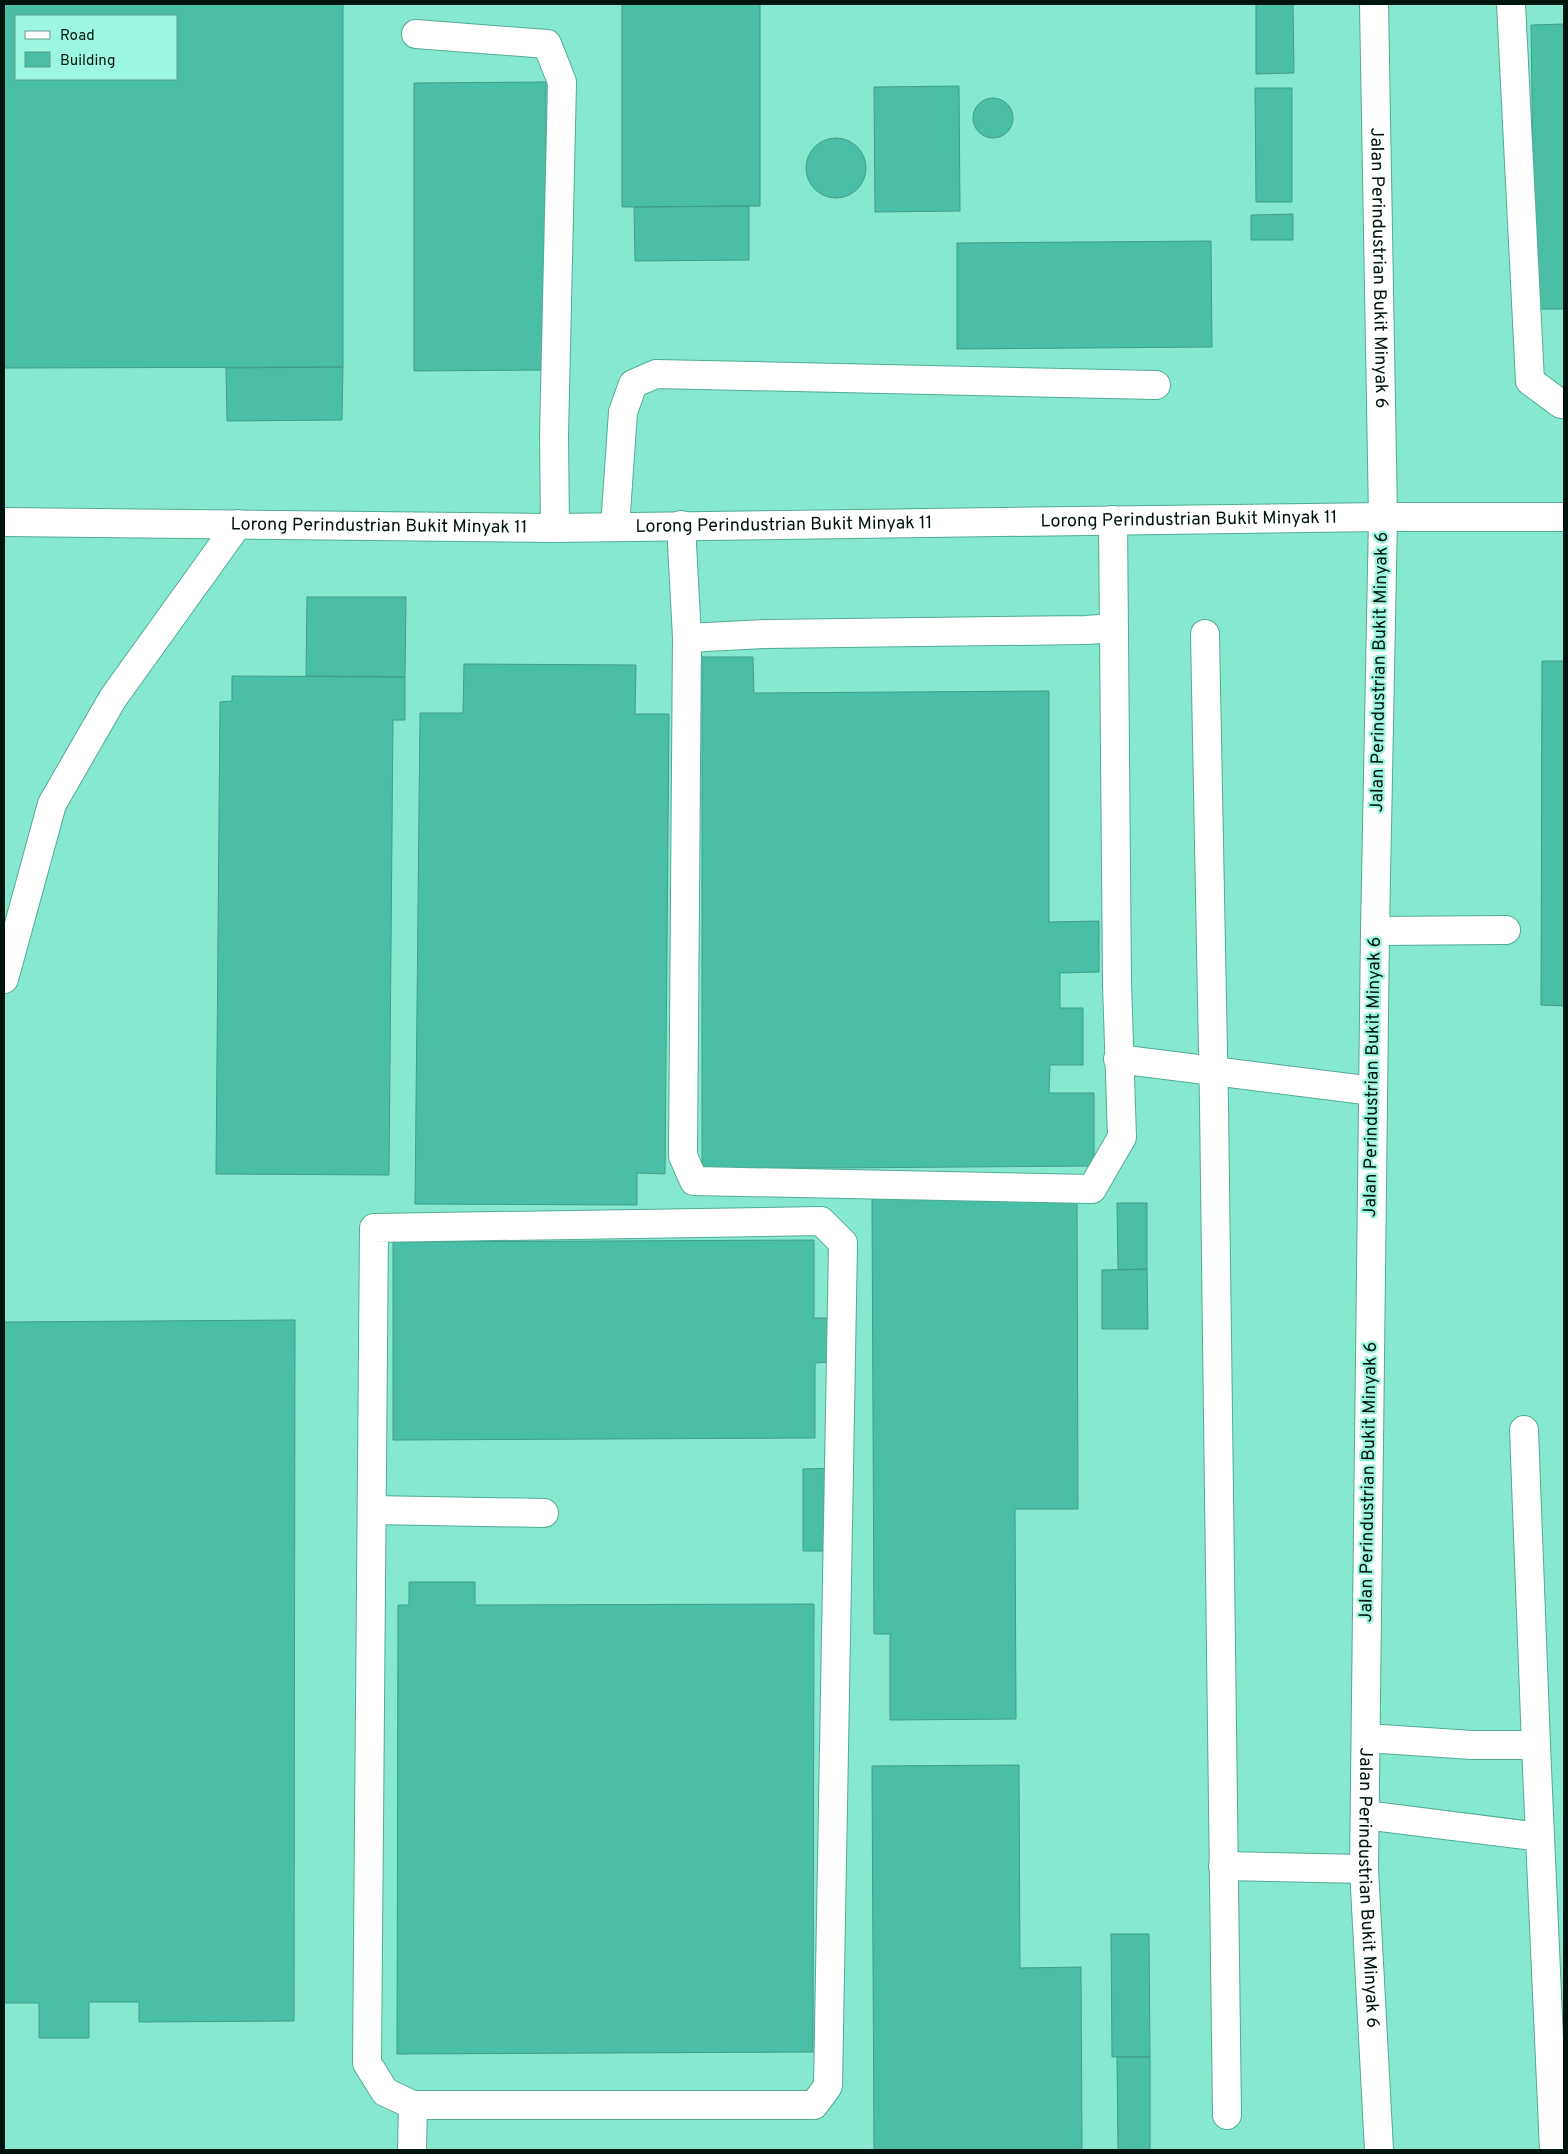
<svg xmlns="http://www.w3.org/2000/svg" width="1568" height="2154" font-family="Overpass,sans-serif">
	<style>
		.built { fill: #87e8d0; fill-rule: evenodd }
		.building { fill: #4bbfa5; stroke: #439d88; fill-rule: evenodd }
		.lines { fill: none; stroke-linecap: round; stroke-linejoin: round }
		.minor-casing { stroke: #52ab96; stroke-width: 30 }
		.minor { stroke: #fff; stroke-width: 28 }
		.labels { text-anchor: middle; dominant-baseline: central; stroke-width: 4.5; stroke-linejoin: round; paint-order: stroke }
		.street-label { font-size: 18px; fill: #00140e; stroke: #9df6df }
	</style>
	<rect width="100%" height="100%" fill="#9df6df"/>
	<path class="built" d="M4 4H1564V2150H4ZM16 16H176V79H16Z"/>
	<path class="building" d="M4 4H343V367L4 368ZM16 16H176V79H16Z
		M622 4H760V206L622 207Z
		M1256 4H1293L1294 73 1256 74Z
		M1564 24V309H1535L1531 25Z
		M546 82V370L414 371V83Z
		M959 86 960 211 875 212 874 87Z
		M1255 88H1292V202H1256Z
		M973 118a20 20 0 1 1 40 0a20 20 0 1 1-40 0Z
		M806 168a30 30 0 1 1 60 0a30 30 0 1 1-60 0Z
		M749 206V260L635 261 634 207Z
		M1293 214V240H1251V215Z
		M1211 241 1212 347 957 349V243Z
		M343 367 342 420 227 421 226 368Z
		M307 597H406L405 677 306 676Z
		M702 657H753L754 693 1049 691V922L1099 921V972L1060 973V1008H1083V1065H1050L1049 1093H1094V1166L702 1169Z
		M1542 661H1564V1006L1541 1005Z
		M464 664 636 665 635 714H669L665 1174 637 1173V1205L415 1204 420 713H463Z
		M232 676 405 677V720H393L389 1175 216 1174 220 702 232 701Z
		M1077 1194 1078 1509H1015L1016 1719 890 1720V1634H874L872 1196Z
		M1117 1203H1147V1269L1118 1270Z
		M814 1240V1318H832V1362L815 1363V1438L393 1440V1242Z
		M1147 1269 1148 1329H1102V1270Z
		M295 1320 294 2021 139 2022V2002H89V2038H39V2003H4V1322Z
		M834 1468 835 1551H803V1469Z
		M409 1582H475V1605L814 1604 813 2052 397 2054 398 1605H409Z
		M1019 1765 1020 1968 1081 1967 1082 2150H874L872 1766Z
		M1111 1934H1149L1150 2057H1112Z
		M1117 2057H1150V2150H1118Z"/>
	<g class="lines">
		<g class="minor-casing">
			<g id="minor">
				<path id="s1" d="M1374 4 1383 517 1375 931 1364 1869 1379 2150"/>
				<path d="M1511 4 1530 381 1561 404H1564"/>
				<path d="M416 34 547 44 562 82 554 435 555 528"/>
				<path id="s2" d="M4 522 555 528 1383 517H1564"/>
				<path d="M681 525 687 638 683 1156 694 1181 1092 1189 1122 1137 1117 984 1113 520"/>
				<path d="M615 527 623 412 633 384 656 374 1156 385"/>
				<path d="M1205 634 1214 1105 1227 2115"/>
				<path d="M687 638 766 634 1086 630 1114 628"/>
				<path d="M1375 931 1506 930"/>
				<path d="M4 979 52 804 113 698 238 524"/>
				<path d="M1118 1059 1373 1091"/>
				<path d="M821 1221 843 1243 828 2086 814 2105H413L385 2092 367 2063 374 1228Z"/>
				<path d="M372 1510 544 1513"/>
				<path d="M1366 1738 1472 1745H1536L1524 1430"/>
				<path d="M1536 1745 1540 1837"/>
				<path d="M1365 1815 1540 1837 1554 2150"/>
				<path d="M1223 1866 1364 1869"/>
				<path d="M412 2150 413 2105"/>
			</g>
		</g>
		<use href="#minor" class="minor"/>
	</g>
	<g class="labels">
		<g class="street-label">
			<text stroke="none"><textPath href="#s1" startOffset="264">Jalan Perindustrian Bukit Minyak 6</textPath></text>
			<text stroke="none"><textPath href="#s2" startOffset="1185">Lorong Perindustrian Bukit Minyak 11</textPath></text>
			<text stroke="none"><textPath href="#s2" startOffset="780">Lorong Perindustrian Bukit Minyak 11</textPath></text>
			<text stroke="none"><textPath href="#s2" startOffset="375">Lorong Perindustrian Bukit Minyak 11</textPath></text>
			<text transform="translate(1380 672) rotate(-89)">Jalan Perindustrian Bukit Minyak 6</text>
			<text transform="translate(1373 1077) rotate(-89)">Jalan Perindustrian Bukit Minyak 6</text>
			<text transform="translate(1369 1482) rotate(-89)">Jalan Perindustrian Bukit Minyak 6</text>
			<text stroke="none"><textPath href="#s1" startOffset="1884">Jalan Perindustrian Bukit Minyak 6</textPath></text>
		</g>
	</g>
	<rect width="1568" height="2154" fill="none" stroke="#00140e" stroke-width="10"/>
	<rect x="15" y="15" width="162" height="65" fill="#9df6df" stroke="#5e9c8b"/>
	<rect x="25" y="31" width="25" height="8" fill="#ffffff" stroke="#5e9c8b"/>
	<text x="60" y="40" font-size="15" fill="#00140e">Road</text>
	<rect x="25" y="52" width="25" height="15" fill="#4bbfa5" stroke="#5e9c8b"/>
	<text x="60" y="65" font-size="15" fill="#00140e">Building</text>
</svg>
